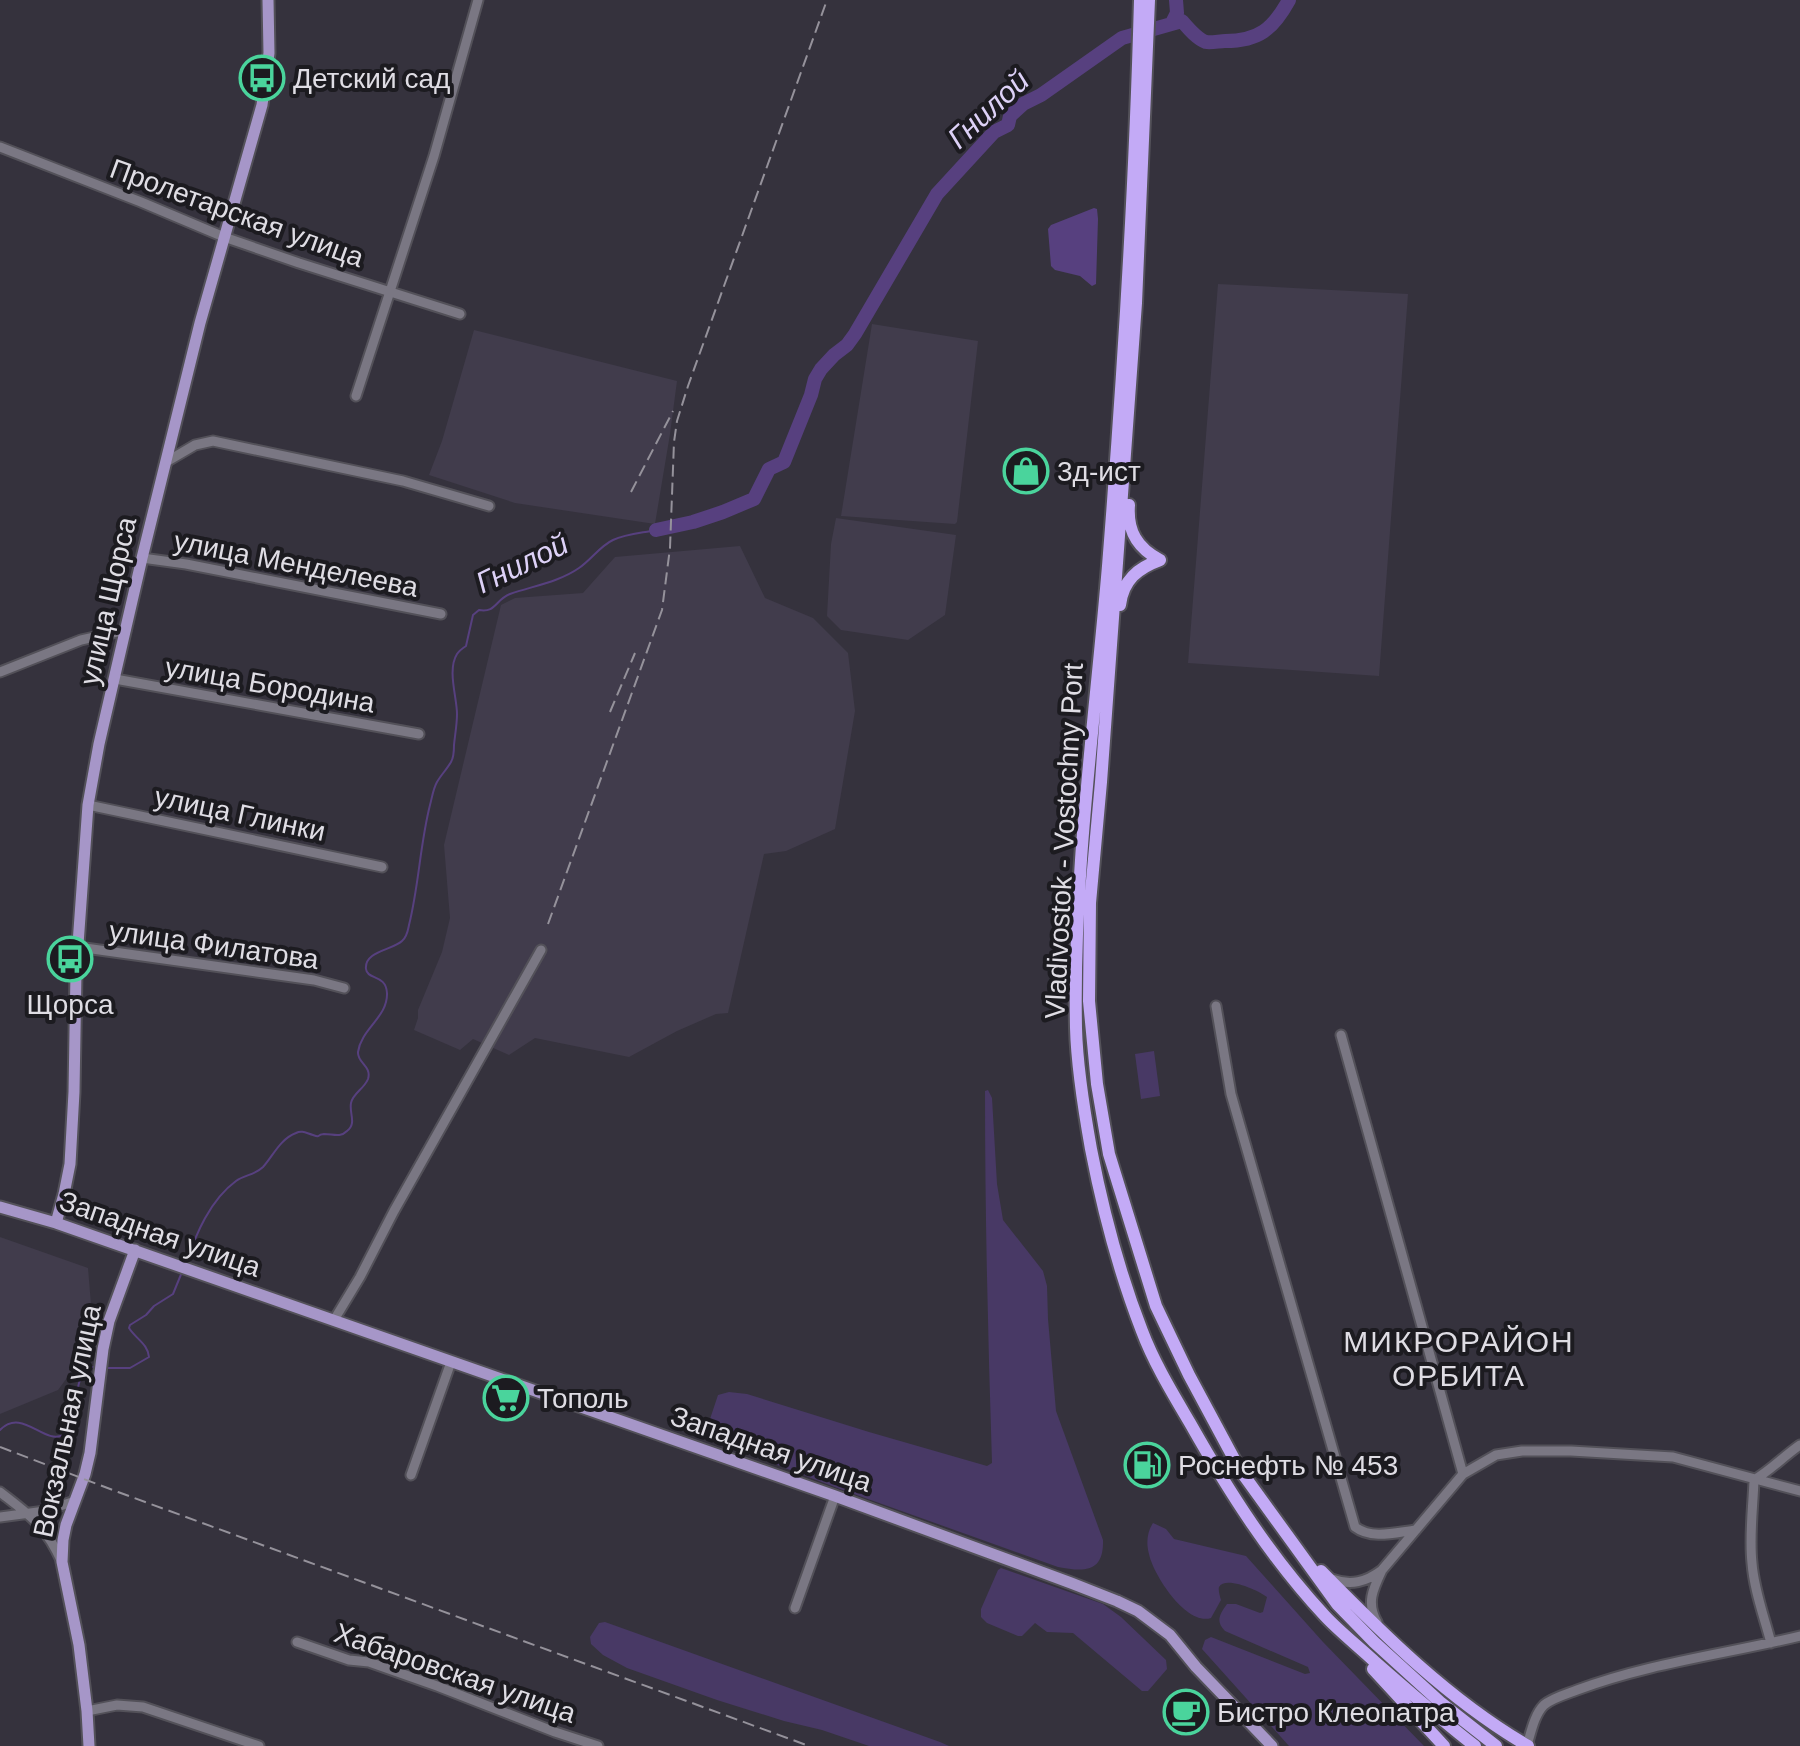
<svg xmlns="http://www.w3.org/2000/svg" width="1800" height="1746" font-family="Helvetica,sans-serif">
	<style>
		.built { fill: #413c4c }
		.green { fill: #483965 }
		.water { fill: #57407f }
		.lines { fill: none; stroke-linecap: round; stroke-linejoin: round }
		.stream { stroke: #57407f; stroke-width: 2 }
		.river { stroke: #57407f; stroke-width: 14 }
		.minor-casing { stroke: #535159; stroke-width: 13 }
		.major-casing { stroke: #535159; stroke-width: 15 }
		.highway-casing { stroke: #535159; stroke-width: 16 }
		.minor { stroke: #7a7783; stroke-width: 9 }
		.major { stroke: #a696c8; stroke-width: 11 }
		.highway { stroke: #c3aaf6; stroke-width: 12 }
		.rail { stroke: #95929b; stroke-width: 2; stroke-dasharray: 12 6; stroke-linecap: butt }
		.labels { text-anchor: middle; dominant-baseline: central; stroke-width: 8; stroke-linejoin: round; paint-order: stroke }
		.poi-label { font-size: 28px; fill: #dfdde4; stroke: #1c1b20; text-anchor: start }
		.street-label { font-size: 28px; fill: #dfdde4; stroke: #1c1b20 }
		.water-label { font-size: 30px; font-style: italic; fill: #ddd1f7; stroke: #1c1b20 }
		.neighbourhood-label { font-size: 30px; letter-spacing: 2px; fill: #dfdde4; stroke: #1c1b20 }
	</style>
	<rect width="100%" height="100%" fill="#35323d"/>
	<path class="built" d="M1218 284 1408 294 1379 676 1188 663Z
		M872 324 978 341 957 522 955 524 841 516Z
		M474 330 677 381 670 434 655 524 515 503 429 475 442 441Z
		M836 518 956 535 945 615 908 640 841 630 827 616 831 544Z
		M740 546 765 598 813 618 848 653 855 711 835 829 786 851 764 854 728 1013 716 1014 677 1031 629 1057 535 1038 509 1055 473 1039 460 1050 414 1030 418 1018V1010L442 952 450 918 444 845 501 605 515 598 583 593 615 557Z
		M0 1237 88 1268 94 1341 58 1390 0 1414Z"/>
	<path class="green" d="M1154 1051 1160 1096 1141 1099 1135 1054Z
		M988 1090 992 1098 997 1184 1003 1220 1043 1271 1047 1286 1048 1319 1056 1411 1103 1540C1104 1573 1084 1572 1058 1567L840 1489 709 1439 707 1432 709 1422 718 1395 729 1392 747 1394 869 1432 987 1466 992 1463C988 1339 985 1215 985 1091Z
		M1153 1523 1166 1529 1174 1539 1246 1556 1323 1642 1424 1746H1289L1202 1649 1205 1640 1211 1637 1305 1674 1310 1673 1308 1667 1225 1631C1215 1621 1220 1614 1227 1604H1236L1260 1613 1263 1612 1267 1597C1260 1591 1225 1575 1219 1587 1218 1590 1220 1597 1221 1600L1211 1618C1186 1626 1153 1574 1149 1554 1146 1543 1147 1532 1153 1523Z
		M1001 1568 1103 1604 1121 1617 1166 1660 1167 1669 1148 1691H1142L1073 1633 1047 1632 1035 1623 1022 1636H1018L987 1623 981 1617V1609L998 1570Z
		M605 1622 940 1742 949 1746H869L822 1730 784 1721 717 1700 627 1668 603 1655 591 1644 590 1637 599 1623Z"/>
	<path class="water" d="M1094 208 1097 209 1098 219 1096 284 1092 286 1080 276 1055 270 1051 266 1048 229 1051 225Z"/>
	<g class="lines">
		<path class="stream" d="M186 1263C196 1234 210 1200 236 1181 244 1175 255 1175 263 1167 273 1156 280 1139 296 1133 302 1130 306 1133 313 1135 322 1138 315 1135 324 1134 333 1134 340 1138 347 1131 357 1123 349 1114 351 1103 353 1093 364 1089 368 1079 372 1066 357 1063 358 1052 361 1029 388 1017 387 993 386 974 367 980 366 969 364 951 393 950 402 941 407 937 408 930 409 925 419 885 420 844 430 805 432 798 433 789 437 782 441 775 447 769 451 762 454 757 454 751 454 745 455 735 457 724 457 714 457 697 447 670 457 654 459 651 463 648 466 646L473 615 479 610C496 613 495 600 510 594 533 586 559 582 579 568 591 560 600 546 613 540 626 534 642 533 656 530
			M107 1368H130L149 1357C148 1344 136 1339 129 1328L130 1325 146 1315 154 1306 173 1294 182 1272
			M0 1430C22 1407 44 1445 63 1435 82 1425 74 1400 79 1383 81 1377 86 1372 89 1367H95"/>
		<path class="river" d="M1172 23 1177 13 1176 0
			M656 530 693 522 723 512 754 499 769 469 784 462 811 395 815 379 821 369 834 355 847 345 855 334 937 194 994 132 1008 125 1010 116 1023 104 1041 95 1122 38 1182 21C1188 28 1197 39 1206 42 1211 43 1220 41 1225 41 1259 41 1273 29 1289 0"/>
		<g class="minor-casing">
			<path id="minor" d="M0 147 141 202 224 237 299 263 460 314
				M356 396 434 156 478 0
				M166 462 195 445 213 441 403 481 489 506
				M142 558 186 564 441 614
				M0 672 81 640 126 630
				M115 679 419 734
				M88 805 382 867
				M78 947 314 980 344 988
				M1216 1006 1231 1094 1355 1527C1372 1540 1397 1532 1416 1530
				M1341 1035 1463 1474
				M334 1320 360 1277 394 1211 541 950
				M411 1475 451 1362
				M0 1492C32 1517 45 1525 62 1562
				M0 1517 45 1511 75 1501
				M1382 1570 1463 1474 1496 1455 1522 1451H1571L1673 1457 1800 1491
				M1332 1579C1351 1586 1366 1582 1382 1570 1373 1589 1366 1603 1377 1622
				M795 1608 835 1496
				M297 1642 349 1660 369 1662 437 1686 555 1732 598 1746
				M1771 1643C1764 1616 1754 1590 1752 1563 1749 1536 1753 1508 1754 1480 1771 1470 1784 1456 1800 1445
				M87 1711 117 1705 143 1707 259 1746
				M1527 1745C1531 1733 1534 1715 1544 1705 1552 1698 1567 1694 1577 1690 1649 1663 1726 1654 1800 1636"/>
		</g>
		<g class="major-casing">
			<path id="major" d="M0 1207 56 1223 835 1496 1071 1583 1117 1601 1138 1611 1170 1635 1196 1667 1272 1746
				M56 1223 64 1194 70 1164 74 1092 76 972 88 805 99 744 142 558 200 323 262 105 269 53 268 0
				M89 1746 87 1711 79 1645 62 1562 63 1540 66 1525 85 1474 90 1453 103 1349 109 1321 135 1250"/>
		</g>
		<g class="highway-casing">
			<path id="highway" d="M1140 0C1135 189 1123 378 1108 566 1095 720 1073 873 1076 1028 1077 1068 1084 1110 1091 1149 1103 1211 1119 1272 1142 1331 1154 1363 1173 1394 1190 1423 1229 1492 1271 1558 1325 1616 1340 1632 1358 1646 1374 1661 1407 1690 1440 1719 1475 1746
				M1149 0 1136 303 1101 782 1090 903 1089 1001 1097 1084 1109 1154 1156 1306 1189 1375 1240 1470 1337 1604 1374 1642 1440 1702 1496 1746
				M1129 505C1127 531 1137 548 1160 560
				M1120 605C1123 580 1138 568 1160 560
				M1321 1571C1384 1635 1449 1700 1528 1746
				M1373 1669 1444 1746"/>
		</g>
		<use href="#minor" class="minor"/>
		<use href="#major" class="major"/>
		<use href="#highway" class="highway"/>
		<path class="rail" d="M631 492 673 411
			M610 712 635 653
			M548 924 662 610 670 548 674 442 677 421 688 386 827 0
			M0 1447 118 1492 809 1746"/>
	</g>
	<defs>
		<g id="bus-ring" transform="scale(2.3)"><circle r="9.5" fill="#1c1b20" stroke="#4ad49c" stroke-width="1.5"/><path d="M-5-6H5V4H4V6H2V4H-2V6H-4V4H-5ZM-3.5-4V0h7V-4ZM-3.5 1.2v1.5H-2V1.2ZM2 1.2v1.5H3.5V1.2Z" fill="#4ad49c"/></g>
		<g id="shop-ring" transform="scale(2.3)"><circle r="9.5" fill="#1c1b20" stroke="#4ad49c" stroke-width="1.5"/><path d="M-5-2.5h2.3a2.7 3.5 0 0 1 5.4 0H5L5.5 6h-11ZM-1.5-2.5h3a1.5 2.3 0 0 0-3 0Z" fill="#4ad49c"/></g>
		<g id="supermarket-ring" transform="scale(2.3)"><circle r="9.5" fill="#1c1b20" stroke="#4ad49c" stroke-width="1.5"/><path d="M-6-5.5h2.5l.6 2H6L4.5 2H-2.5L-4.4-4H-6ZM-1.5 3.2a1.3 1.3 0 1 0 .1 0ZM3 3.2a1.3 1.3 0 1 0 .1 0Z" fill="#4ad49c"/></g>
		<g id="fuel-ring" transform="scale(2.3)"><circle r="9.5" fill="#1c1b20" stroke="#4ad49c" stroke-width="1.5"/><path d="M-5.5-6h7V0h2V4h1.3V-2.5L3-4.5l.8-.8L6-3V5H2.5V1h-1V6h-7ZM-4.2-4.7v3.2H.2V-4.7Z" fill="#4ad49c"/></g>
		<g id="cafe-ring" transform="scale(2.3)"><circle r="9.5" fill="#1c1b20" stroke="#4ad49c" stroke-width="1.5"/><path d="M-5.5-4.5H6V0H3Q3 3.5 0 3.5H-2.5Q-5.5 3.5-5.5 0ZM3-3.2v2h1.7v-2ZM-6 4.5H4V6H-6Z" fill="#4ad49c"/></g>
	</defs>
	<g fill-rule="evenodd">
		<use href="#bus-ring" x="262" y="78"/>
		<use href="#shop-ring" x="1026" y="471"/>
		<use href="#bus-ring" x="70" y="959"/>
		<use href="#supermarket-ring" x="506" y="1398"/>
		<use href="#fuel-ring" x="1147" y="1465"/>
		<use href="#cafe-ring" x="1186" y="1712"/>
	</g>
	<g class="labels">
		<g class="poi-label">
			<text x="293" y="78">Детский сад</text>
			<text x="1057" y="471">3д-ист</text>
			<text x="70" y="1004" text-anchor="middle">Щорса</text>
			<text x="537" y="1398">Тополь</text>
			<text x="1178" y="1465">Роснефть № 453</text>
			<text x="1217" y="1712">Бистро Клеопатра</text>
		</g>
		<g class="street-label">
			<text transform="translate(237 213) rotate(20)">Пролетарская улица</text>
			<text transform="translate(296 564) rotate(11)">улица Менделеева</text>
			<text transform="translate(108 601) rotate(-77)">улица Щорса</text>
			<text transform="translate(270 685) rotate(10)">улица Бородина</text>
			<text transform="translate(240 814) rotate(12)">улица Глинки</text>
			<text transform="translate(1064 841) rotate(-87)">Vladivostok - Vostochny Port</text>
			<text transform="translate(214 945) rotate(8)">улица Филатова</text>
			<text transform="translate(160 1234) rotate(19)">Западная улица</text>
			<text transform="translate(67 1421) rotate(-78)">Вокзальная улица</text>
			<text transform="translate(771 1449) rotate(19)">Западная улица</text>
			<text transform="translate(455 1673) rotate(19)">Хабаровская улица</text>
		</g>
		<g class="water-label">
			<text transform="translate(988 109) rotate(-43)">Гнилой</text>
			<text transform="translate(522 563) rotate(-26)">Гнилой</text>
		</g>
		<g class="neighbourhood-label">
			<text x="1459" y="1341">МИКРОРАЙОН<tspan x="1459" dy="34">ОРБИТА</tspan></text>
		</g>
	</g>
</svg>
